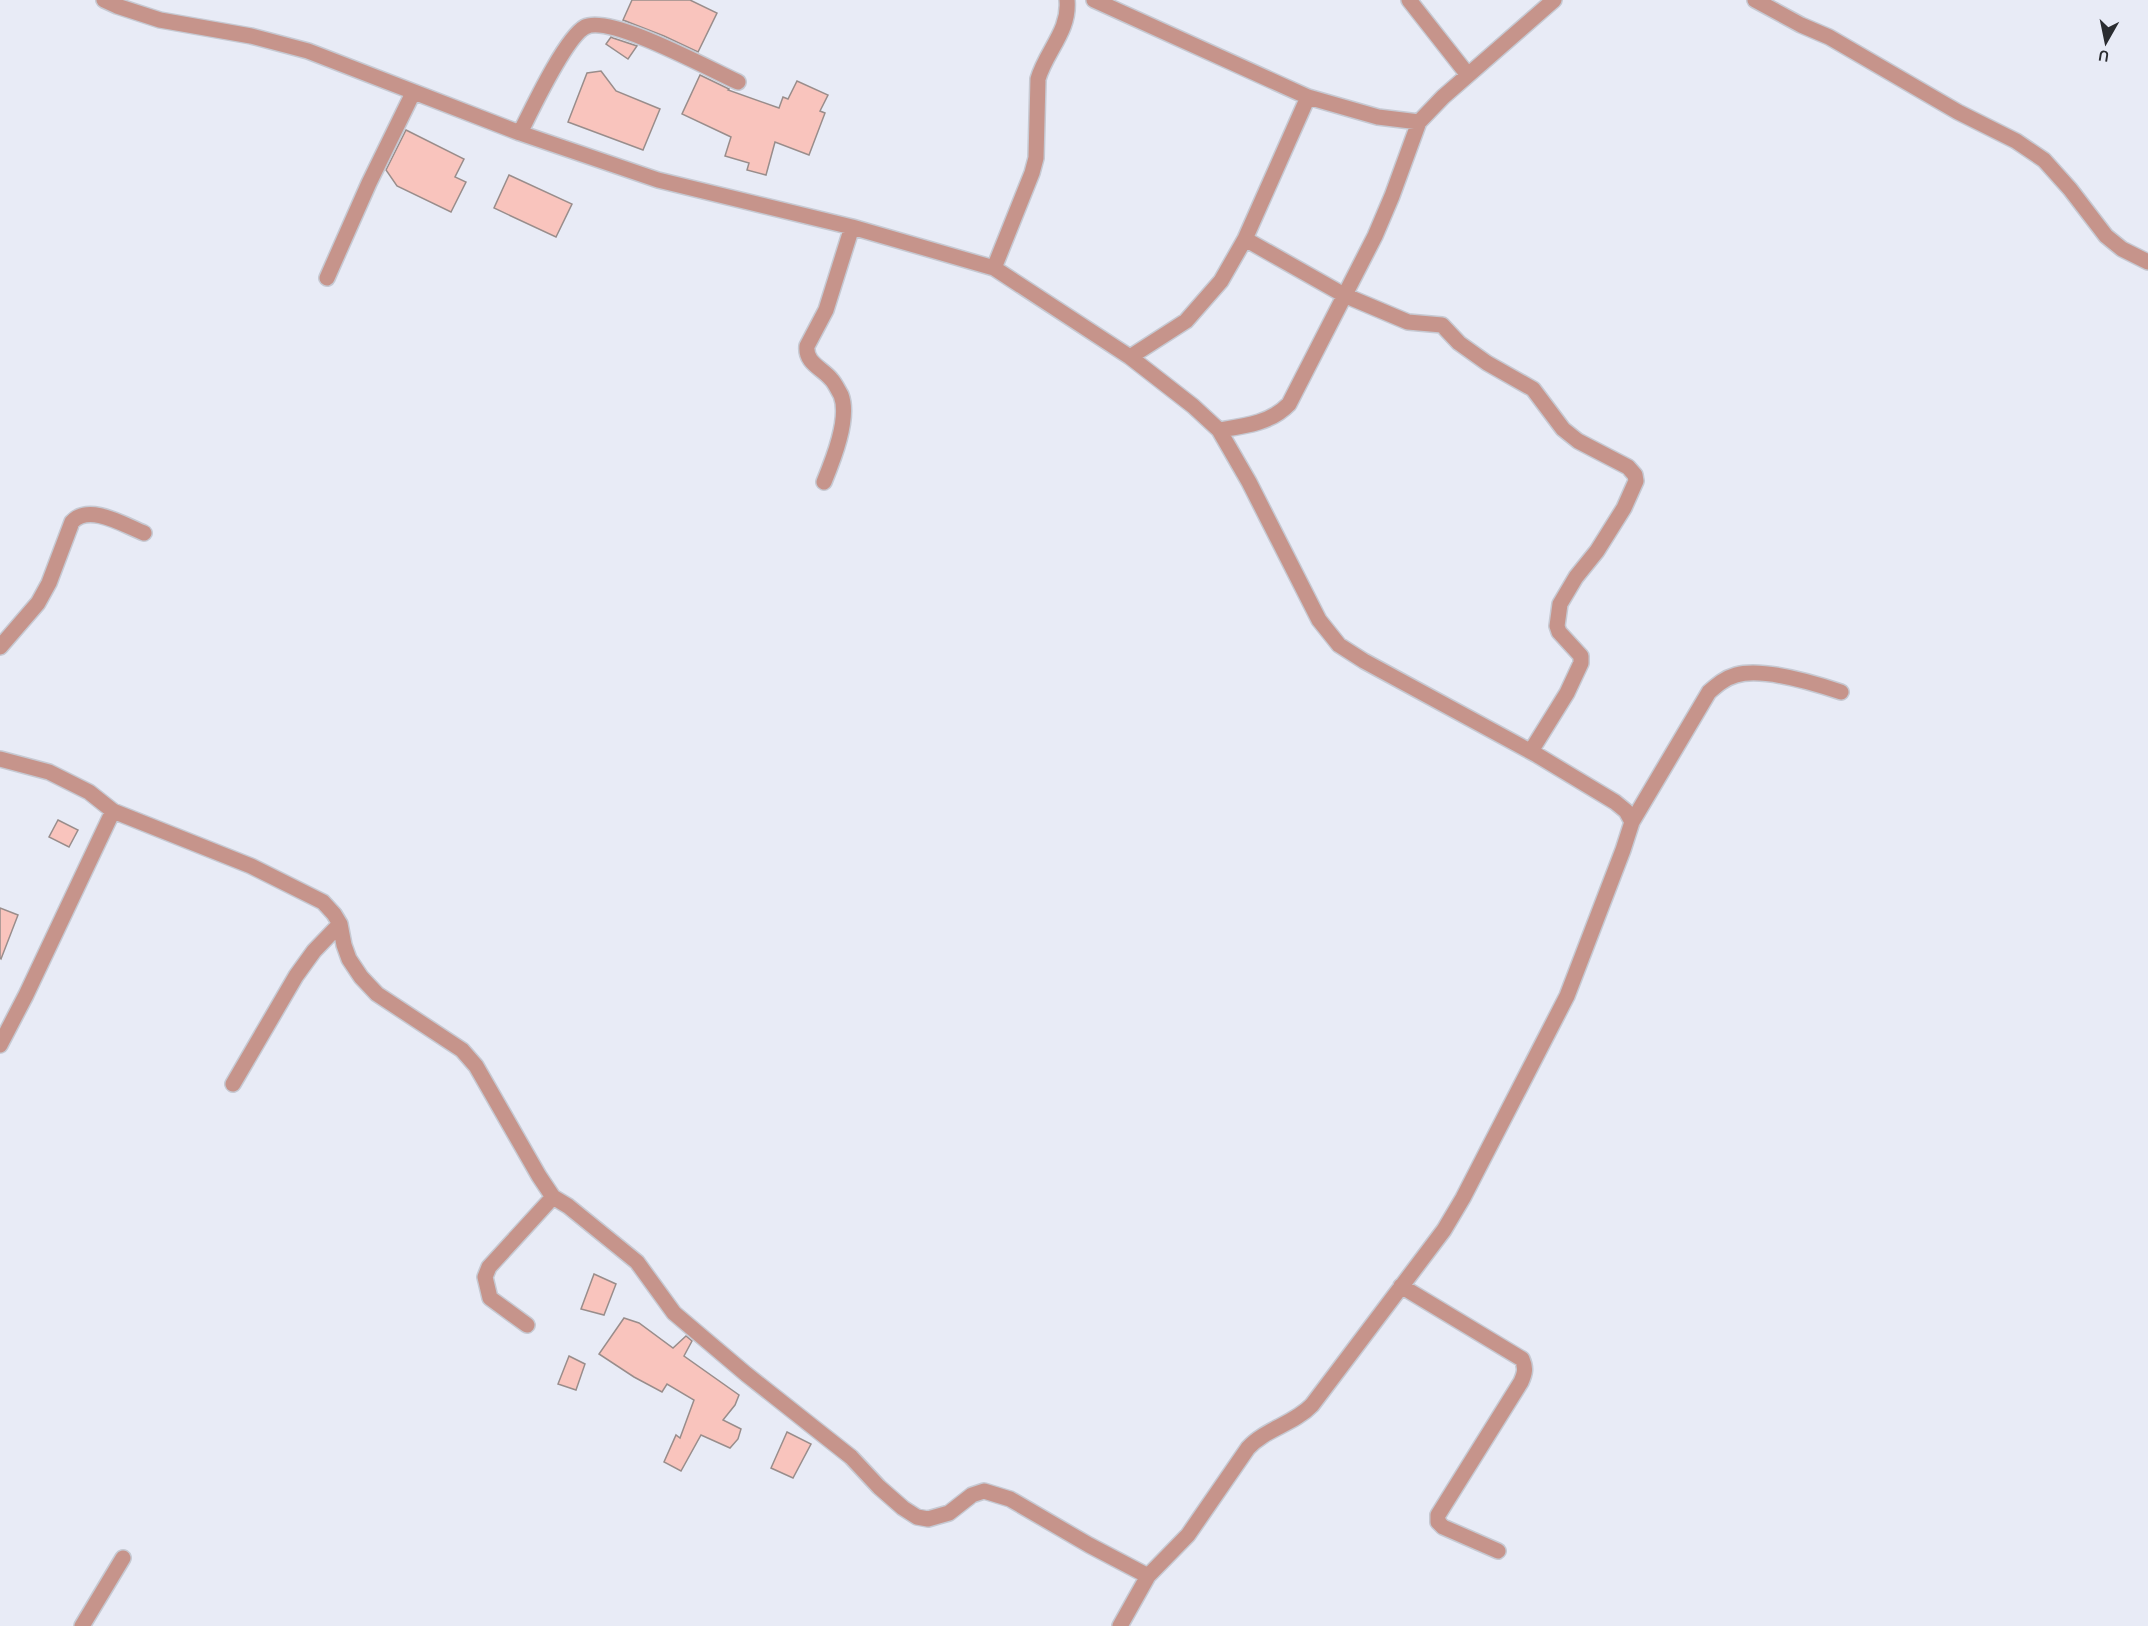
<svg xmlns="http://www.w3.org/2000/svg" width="2148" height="1626" font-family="Karla,sans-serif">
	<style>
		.building { fill: #f9c4bd; stroke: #998d8b; stroke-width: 1.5 }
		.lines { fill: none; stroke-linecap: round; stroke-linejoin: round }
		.minor-casing { stroke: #c6c9d2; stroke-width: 18 }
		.minor { stroke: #c6948b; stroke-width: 15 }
	</style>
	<rect width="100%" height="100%" fill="#e8ebf6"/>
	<path class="building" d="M632 0H690L717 13 698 52 664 36 623 20Z
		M611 37 613 38 637 46 628 59 606 44Z
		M601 71 616 91 660 109 643 150 568 122 587 73Z
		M700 75 729 89 728 90 779 108 783 97 788 99 797 81 828 95 820 111 825 113 809 155 775 142 766 175 747 170 749 163 725 156 731 137 682 114Z
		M406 130 464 159 455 177 466 182 451 212 397 186 386 170Z
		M509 175 572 204 556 237 494 208Z
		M58 820 78 830 69 847 49 837Z
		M0 908 18 915 1 959 0 958Z
		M594 1274 616 1284 604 1315 581 1309Z
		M624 1318 639 1323 673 1348 686 1336 692 1341 684 1356 739 1395 735 1405 723 1420 741 1429 738 1439 730 1448 701 1435 681 1471 664 1462 676 1435 680 1438 694 1400 667 1384 662 1392 634 1377 599 1354Z
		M569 1356 585 1364 576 1390 558 1384Z
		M787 1432 811 1444 793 1478 771 1468Z"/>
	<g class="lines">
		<g class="minor-casing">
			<path id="minor" d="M104 0 117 6 160 20 251 36 308 51 520 133 658 180 852 227 994 268 1130 357 1193 406 1219 430 1249 482 1319 620 1339 645 1364 661 1537 755 1615 802 1626 811 1632 822 1623 850 1567 996 1463 1198 1444 1230 1312 1405C1294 1424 1265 1429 1248 1448L1188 1535 1148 1576 1120 1626
				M1094 0 1308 97 1378 117 1419 122
				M1409 0 1468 75
				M1755 0 1801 25 1829 37 1958 112 2016 141 2044 160 2070 189 2106 236 2122 249 2148 262
				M520 133C531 111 565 38 585 27 610 14 711 70 738 82
				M1245 239 1344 295 1408 322 1442 325 1459 343 1487 363 1533 389 1563 429 1578 441 1628 467 1635 475 1636 481 1624 508 1597 551 1576 577 1560 604 1557 626 1559 632 1581 656V663L1567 693 1531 751
				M994 268 1032 173 1036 158 1038 79C1046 51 1070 31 1067 0
				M327 278 369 183 413 93
				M1130 357 1186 321 1221 281 1245 239 1308 97
				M1219 430C1245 426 1271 423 1289 404L1375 236 1392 196 1419 122 1443 97 1554 0
				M824 482C833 460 850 418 841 395 838 390 835 383 831 379 822 368 805 363 807 346L826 310 852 227
				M0 647 38 603 49 583 72 522C89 503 124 525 144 533
				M0 759 49 772 89 792 113 811 251 866 323 902 334 914 340 924 344 945 349 959 361 977 377 994 462 1050 476 1066 539 1176 553 1197 568 1206 637 1262 674 1313 746 1374 851 1457 879 1487 903 1508 917 1517 928 1519 949 1513 972 1495 984 1491 1010 1499 1089 1545 1148 1576
				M1632 822 1709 692C1717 685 1725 678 1736 675 1763 667 1814 683 1841 692
				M0 1045 26 995 113 811
				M233 1084 296 976 314 951 340 924
				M1401 1286 1522 1359C1526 1368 1525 1373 1521 1382L1438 1515V1522L1443 1527 1498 1551
				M527 1325 490 1298 485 1277 489 1267 553 1197
				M82 1626 123 1558"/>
		</g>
		<use href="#minor" class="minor"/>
	</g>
	<g transform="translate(2106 42) rotate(189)" stroke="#e8ebf6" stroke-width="4.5" paint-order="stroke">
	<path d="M0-4.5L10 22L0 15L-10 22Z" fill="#2a2c30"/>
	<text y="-9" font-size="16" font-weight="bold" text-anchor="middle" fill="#2a2c30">U</text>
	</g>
</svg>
